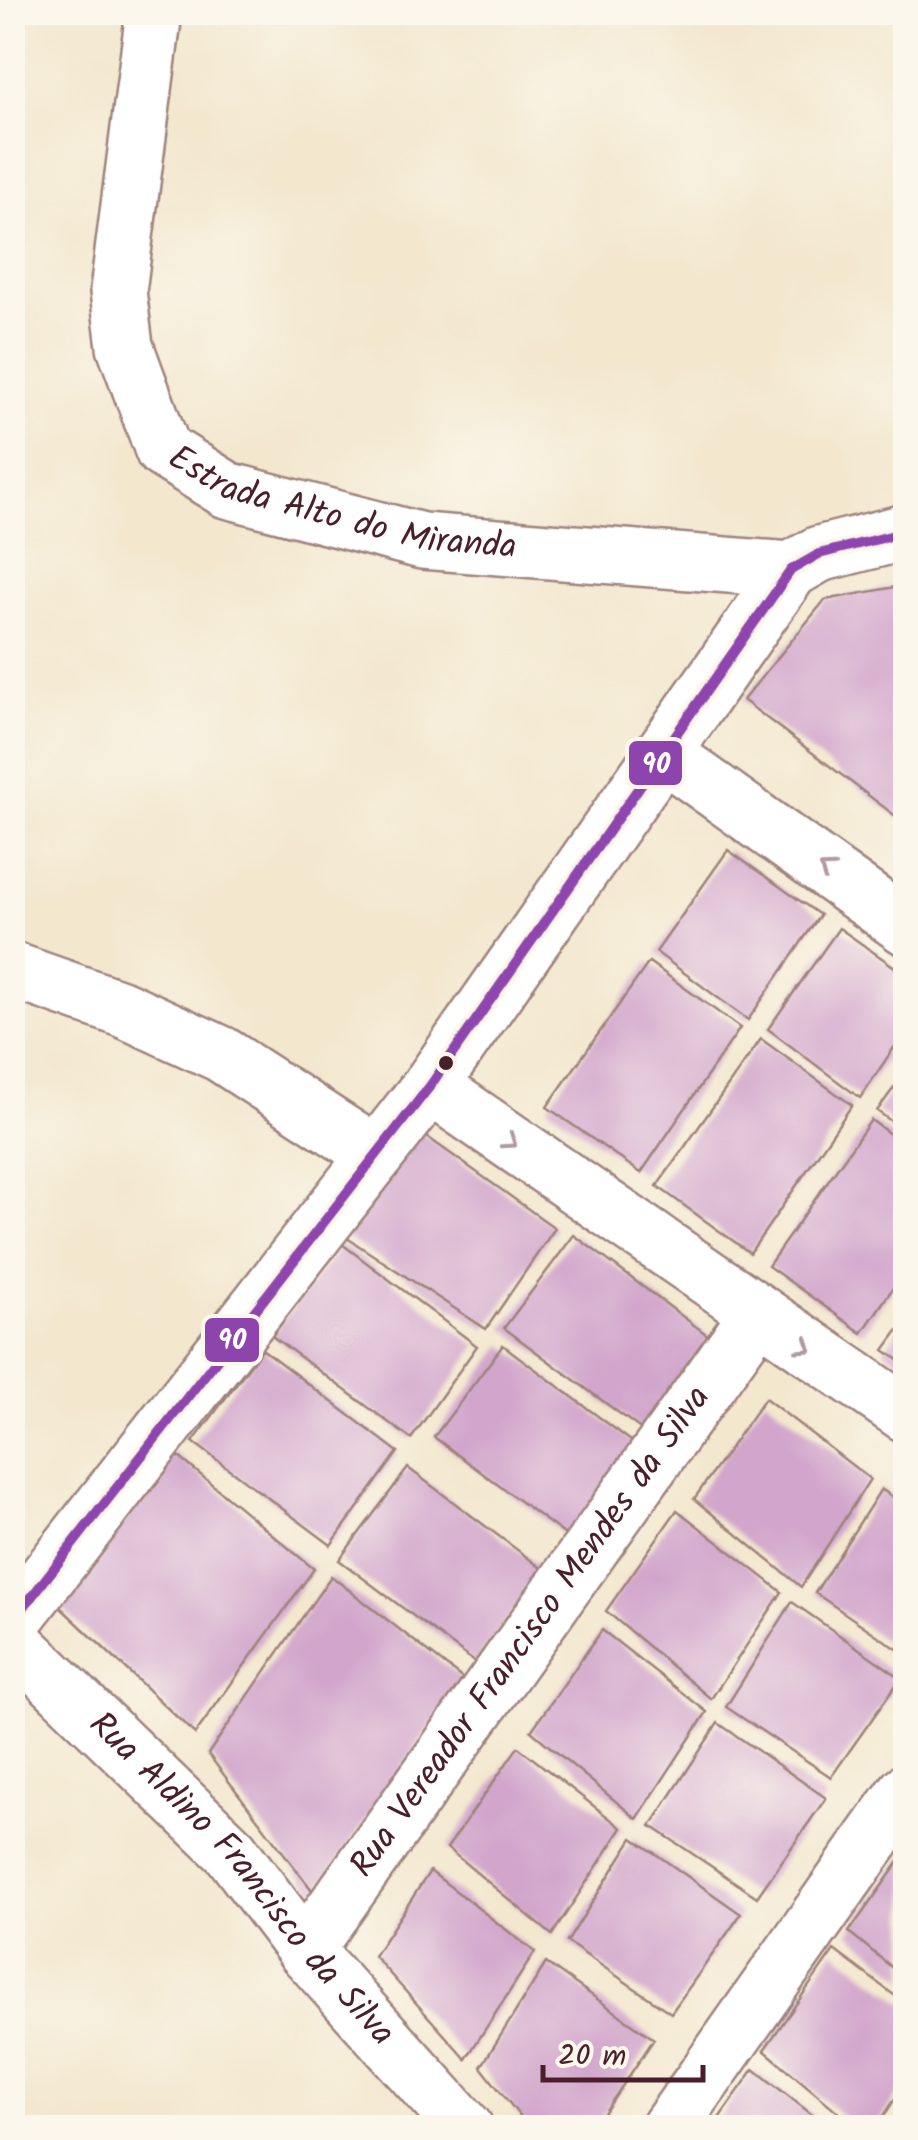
<svg xmlns="http://www.w3.org/2000/svg" width="918" height="2140" font-family="Kalam,sans-serif">
	<style>
		.building { fill: #d2a6cc }
		.lines { fill: none; stroke-linecap: round; stroke-linejoin: round }
		.minor-casing { stroke: #9e837c; stroke-width: 60 }
		.tertiary-casing { stroke: #9e837c; stroke-width: 60 }
		.minor { stroke: #fff; stroke-width: 55 }
		.tertiary { stroke: #fff; stroke-width: 55 }
		.bus-1-casing { stroke: #fbf7ec; stroke-width: 18 }
		.bus-1 { stroke: #8e44ad; stroke-width: 10 }
		.oneway { stroke: #ae9aa0 }
		.bus-dot { fill: #4a1f2b; stroke: #fbf7ec; stroke-width: 4 }
		.labels { text-anchor: middle; dominant-baseline: central; stroke-width: 9; stroke-linejoin: round; paint-order: stroke }
		.street-label { font-size: 35px; fill: #4a1f2b; stroke: #fbf7ec }
		.line-badge { stroke: #fbf7ec; stroke-width: 4 }
		.badge-label { font-size: 28px; text-anchor: middle; font-weight: bold; fill: #fff }
	</style>
	<rect width="100%" height="100%" fill="#fbf7ec"/>
	<filter id="ink" filterUnits="userSpaceOnUse"><feTurbulence type="fractalNoise" baseFrequency=".01" numOctaves="2"/><feDisplacementMap in="SourceGraphic" scale="20" xChannelSelector="R" yChannelSelector="G"/><feConvolveMatrix kernelMatrix="1 2 1 2 8 2 1 2 1" color-interpolation-filters="sRGB"/></filter>
	<filter id="wash" filterUnits="userSpaceOnUse"><feTurbulence type="fractalNoise" baseFrequency=".0048" numOctaves="4" result="noise"/><feDisplacementMap in="SourceGraphic" scale="40" xChannelSelector="R" yChannelSelector="G"/><feGaussianBlur stdDeviation="2.25" result="paint"/><feColorMatrix in="noise" values="0 0 0 0 0 0 0 0 0 0 0 0 0 0 0 0 0 1.4 0 .05"/><feComposite in="paint" operator="in"/></filter>
	<g filter="url(#wash)">
		<rect width="100%" height="100%" fill="#f3e7ce"/>
		<g id="blocks">
			<path class="building" d="M906 585V824L743 700 825 600Z
				M728 850 820 915 748 1020 656 952Z
				M839 928 906 975V1030L860 1098 768 1029Z
				M649 962 740 1028 641 1173 547 1107Z
				M761 1039 852 1105 750 1253 657 1186Z
				M906 1071V1132L877 1111Z
				M871 1120 906 1146V1269L862 1333 768 1266Z
				M416 1129 555 1228 486 1329 341 1234Z
				M574 1235 710 1337 642 1430 504 1328Z
				M342 1244 477 1346 411 1439 272 1336Z
				M906 1320V1365L884 1350Z
				M503 1345 639 1447 572 1540 434 1437Z
				M262 1349 398 1452 331 1545 193 1442Z
				M765 1398 870 1479 801 1587 694 1499Z
				M173 1452 314 1569 195 1734 60 1607Z
				M408 1468 544 1570 476 1663 339 1560Z
				M881 1489 906 1506V1655L815 1593Z
				M677 1510 782 1592 711 1699 606 1611Z
				M331 1576 463 1679 315 1894 208 1754Z
				M792 1602 901 1678 831 1777 726 1707Z
				M602 1630 707 1712 637 1819 531 1731Z
				M718 1723 826 1798 757 1897 651 1826Z
				M518 1747 622 1828 552 1935 447 1848Z
				M633 1838 741 1914 671 2013 567 1942Z
				M906 1852V1979L849 1932Z
				M430 1871 535 1952 466 2059 374 1956Z
				M834 1950 906 2004V2082L876 2128H857L764 2050Z
				M546 1963 654 2039 594 2128H529L481 2067Z
				M754 2069 829 2128H712Z"/>
		</g>
	</g>
	<g filter="url(#ink)">
		<use href="#blocks" fill-opacity="0" stroke="#9e837c" stroke-width="2.5"/>
		<g class="lines">
			<g class="minor-casing">
				<g id="minor">
					<path id="s1" d="M154 12 118 291 125 346 163 450 227 490 422 541 791 570"/>
					<path d="M12 970 123 1009 221 1054 375 1154"/>
					<path id="s2" d="M12 1640 231 1852 305 1950 465 2128"/>
					<path id="s3" d="M305 1950 757 1315"/>
					<path d="M669 2128 906 1792"/>
				</g>
			</g>
			<g class="tertiary-casing">
				<path id="tertiary" d="M663 753 906 927
					M430 1086 906 1414
					M12 1622 430 1086 791 570 819 554 906 532"/>
			</g>
			<use href="#minor" class="minor"/>
			<use href="#tertiary" class="tertiary"/>
			<g class="bus-1-casing">
				<path id="bus-1" d="M12 1622 430 1086 791 570 819 554 906 532"/>
			</g>
			<use href="#bus-1" class="bus-1"/>
		</g>
		<defs><path id="oneway-chevron" d="M-2-3.5L2.5 0L-2 3.5" fill="none" stroke-width="1.6" stroke-linecap="round" stroke-linejoin="round" transform="scale(2.5)"/></defs>
		<g class="oneway">
			<use href="#oneway-chevron" transform="translate(826 870) rotate(-144)"/>
			<use href="#oneway-chevron" transform="translate(510 1142) rotate(35)"/>
			<use href="#oneway-chevron" transform="translate(805 1347) rotate(34)"/>
		</g>
	</g>
	<circle class="bus-dot" cx="446" cy="1063" r="9"/>
	<g class="labels">
		<g class="street-label">
			<text stroke="none"><textPath href="#s1" startOffset="638">Estrada Alto do Miranda</textPath></text>
			<text stroke="none"><textPath href="#s3" startOffset="390">Rua Vereador Francisco Mendes da Silva</textPath></text>
			<text stroke="none"><textPath href="#s2" startOffset="332">Rua Aldino Francisco da Silva</textPath></text>
		</g>
	</g>
	<g class="line-badge">
		<rect x="627" y="739" width="57" height="48" rx="10" fill="#8e44ad"/>
		<rect x="203" y="1316" width="58" height="48" rx="10" fill="#8e44ad"/>
	</g>
	<g class="badge-label">
		<text x="656" y="773">90</text>
		<text x="232" y="1349">90</text>
	</g>
	<rect width="918" height="2140" fill="none" stroke="#fbf7ec" stroke-width="50"/>
	<path d="M543 2065v15h160v-15" fill="none" stroke="#4a1f2b" stroke-width="5"/>
	<text x="558" y="2065" font-size="30" fill="#4a1f2b" stroke="#fbf7ec" stroke-width="8" paint-order="stroke">20 m</text>
</svg>
